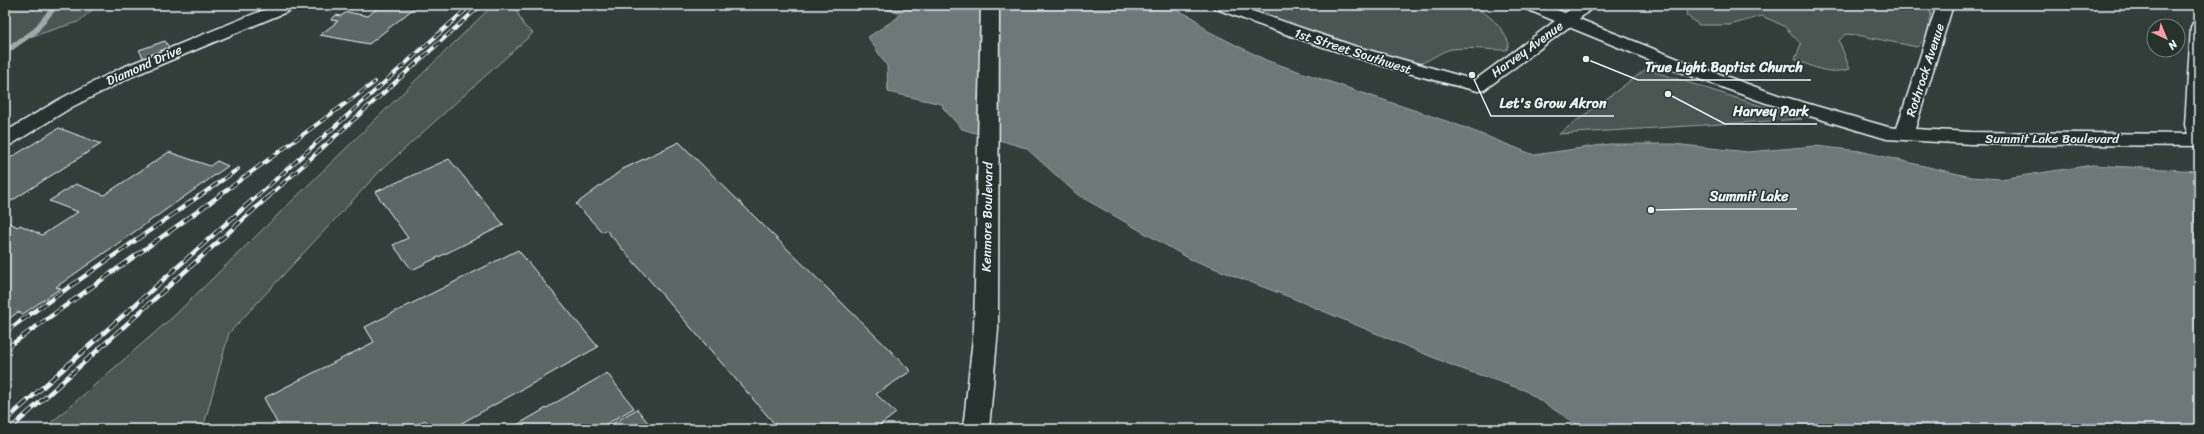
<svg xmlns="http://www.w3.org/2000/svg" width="2204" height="434" font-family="Sriracha,sans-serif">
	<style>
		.green { fill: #495651; stroke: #98a4a4 }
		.water { fill: #6d7978; stroke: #9ea9ab }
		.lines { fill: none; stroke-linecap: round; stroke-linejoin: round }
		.stream { stroke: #9ea9ab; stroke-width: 5.5 }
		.building { fill: #5c6865; stroke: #e8f1f8 }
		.minor-casing { stroke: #e8f1f8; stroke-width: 3 }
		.secondary-casing { stroke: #e8f1f8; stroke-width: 3 }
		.minor { fill: #26332d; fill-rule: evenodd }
		.secondary { fill: #26332d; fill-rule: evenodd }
		.rail-far1-casing { stroke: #e8f1f8; stroke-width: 4 }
		.rail-casing { stroke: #e8f1f8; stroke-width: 4.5 }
		.rail-far1 { stroke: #26332d; stroke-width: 2.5; stroke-dasharray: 8; stroke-linecap: butt }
		.rail { stroke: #26332d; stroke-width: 3; stroke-dasharray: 10; stroke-linecap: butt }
		.labels { text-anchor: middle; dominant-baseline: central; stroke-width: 3; stroke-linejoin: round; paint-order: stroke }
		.street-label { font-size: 13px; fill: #e8f1f8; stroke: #26332d }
		.leader { fill: none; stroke: #e8f1f8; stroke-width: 1.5 }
		.callout-dot { fill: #e8f1f8; stroke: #26332d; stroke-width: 1.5 }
		.callout-label { font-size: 14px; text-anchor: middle; font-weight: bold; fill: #e8f1f8; stroke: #26332d; stroke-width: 3; stroke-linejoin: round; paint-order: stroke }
	</style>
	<rect width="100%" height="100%" fill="#323e39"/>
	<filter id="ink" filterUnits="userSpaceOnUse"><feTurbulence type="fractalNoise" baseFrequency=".025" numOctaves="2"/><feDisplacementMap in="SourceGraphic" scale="8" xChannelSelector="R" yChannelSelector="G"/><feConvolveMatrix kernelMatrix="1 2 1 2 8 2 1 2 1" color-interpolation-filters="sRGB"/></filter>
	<g filter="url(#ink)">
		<path class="green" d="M5 5H98L78 22 23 39 5 52Z
			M493 5H514L524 26 533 33 380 171 229 333 205 421 200 429H44L174 316Z
			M1254 5H1471C1489 14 1501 25 1509 43L1507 50C1490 50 1468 47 1452 49 1438 51 1428 65 1413 64 1384 62 1359 46 1333 37 1305 28 1278 23 1254 5Z
			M1688 5H1910L1931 12 1928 36 1917 47 1857 35 1845 34 1839 41 1850 69C1829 75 1815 68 1795 59L1801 44 1784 26 1762 16 1730 25H1699L1686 15Z
			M1646 69 1802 119 1559 134Z"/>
		<path class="water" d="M875 5H1167L1194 18 1208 31 1268 61 1458 125 1534 155 1609 144H1673L1748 152 1815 146 1860 151 1971 177 2001 179 2092 165 2199 171V429H1584L1524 390 1456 367 1292 298 1190 259 1078 195 1026 148 962 129 943 108 942 104 888 92 887 66 868 37 897 18 900 14Z"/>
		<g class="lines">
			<path class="stream" d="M5 52 35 31 56 5"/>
		</g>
		<path class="building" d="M381 5H418L369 44 320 35 338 21 331 20 336 15 341 16 347 12 368 16Z
			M165 41 170 49 144 59 139 50Z
			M59 128 101 144 5 205V161Z
			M679 142 911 371 876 394 896 413 875 429H779L606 230 602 232 576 204 623 169Z
			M169 152 210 166 217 161 228 166 56 287 61 288 23 314 18 312 5 322V221L18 227 20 225 42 235 78 212 49 201 76 184 104 195Z
			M449 159 504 225 412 270 393 245 408 238 375 192Z
			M518 250 598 347 451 429H431L425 420 409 429H280L264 398 374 342 365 327Z
			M607 373 634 408 598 429H510Z
			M637 409 653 429H603Z"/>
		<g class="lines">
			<g class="minor-casing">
				<path id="minor" d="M276 5H298L296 8 133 76 72 107 12 144 5 146V132L60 99 121 68Z
					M1212 5H1235L1354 46 1475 80 1555 21 1524 8 1522 5H1544L1565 13 1577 5H1595L1579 19 1686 62 1778 95 1888 127 1897 128 1937 5H1953L1915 129 1971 132 2188 134 2185 125 2191 27 2193 23 2199 22V146L1971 144 1887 139 1766 103 1674 70 1569 27 1484 90 1478 91C1388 70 1301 41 1214 8Z"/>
			</g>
			<g class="secondary-casing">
				<path id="secondary" d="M981 5H999L998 329 989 429H963L974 329Z"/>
			</g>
			<use href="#minor" class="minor"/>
			<use href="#secondary" class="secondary"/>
			<g class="rail-far1-casing">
				<path id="rail-far1" d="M198 197 238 169
					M217 197 375 82
					M256 197 471 5
					M268 197 481 5"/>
			</g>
			<g class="rail-casing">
				<path id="rail" d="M5 332 199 196
					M5 349 219 196
					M5 421 257 196
					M10 429 269 196"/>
			</g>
			<use href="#rail-far1" class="rail-far1"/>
			<use href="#rail" class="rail"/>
		</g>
	</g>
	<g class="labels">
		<g class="street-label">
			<text transform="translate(1527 49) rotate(-36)">Harvey Avenue</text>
			<text transform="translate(1353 51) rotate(18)">1st Street Southwest</text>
			<text transform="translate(144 65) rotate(-24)">Diamond Drive</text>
			<text transform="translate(1925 70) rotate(-72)">Rothrock Avenue</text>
			<text x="2052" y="138">Summit Lake Boulevard</text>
			<text transform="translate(987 217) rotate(-89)">Kenmore Boulevard</text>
		</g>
	</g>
	<path class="leader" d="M1586 59L1638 80H1811M1472 75L1491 116H1614M1668 94L1725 124H1817M1651 210L1701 209H1797"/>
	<g class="callout-dot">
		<circle cx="1586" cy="59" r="4"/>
		<circle cx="1472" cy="75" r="4"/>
		<circle cx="1668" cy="94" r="4"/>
		<circle cx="1651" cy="210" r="4"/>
	</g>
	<g class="callout-label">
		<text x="1724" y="72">True Light Baptist Church</text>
		<text x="1553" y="108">Let's Grow Akron</text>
		<text x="1771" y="116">Harvey Park</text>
		<text x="1749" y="201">Summit Lake</text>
	</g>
	<rect width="2204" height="434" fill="none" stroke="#26332d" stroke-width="20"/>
	<rect x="10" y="10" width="2184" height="414" fill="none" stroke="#e8f1f8" stroke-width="1.5" filter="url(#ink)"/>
	<g transform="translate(2166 38) rotate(136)"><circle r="19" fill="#26332d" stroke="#747f7e"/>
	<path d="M0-3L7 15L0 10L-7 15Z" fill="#ff9aa2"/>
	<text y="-6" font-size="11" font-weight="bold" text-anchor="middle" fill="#e8f1f8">N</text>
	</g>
</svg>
